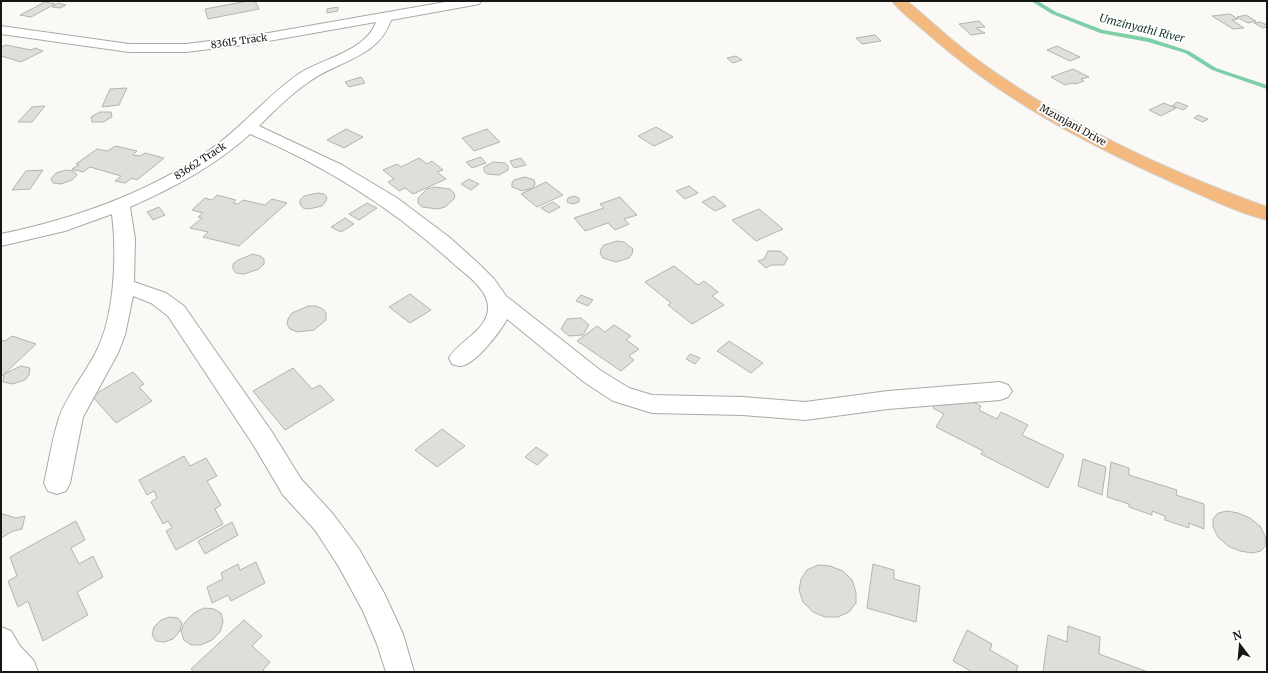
<svg xmlns="http://www.w3.org/2000/svg" width="1268" height="673" font-family="Merriweather,serif">
	<style>
		.lines { fill: none; stroke-linecap: round; stroke-linejoin: round }
		.stream { fill: #7ecfa7; fill-rule: evenodd }
		.building { fill: #dddfdb; stroke: #b3b4b1 }
		.minor-casing { stroke: #aaa9a6; stroke-width: 2 }
		.major-casing { stroke: #d5d5d5; stroke-width: 2 }
		.minor { fill: #fff; fill-rule: evenodd }
		.major { fill: #f3b97f; fill-rule: evenodd }
		.labels { text-anchor: middle; dominant-baseline: central; stroke-width: 4; stroke-linejoin: round; paint-order: stroke }
		.far-street-label { font-size: 10px; fill: #161615; stroke: #fff }
		.far-water-label { font-size: 11px; font-style: italic; fill: #133727; stroke: #fff }
	</style>
	<rect width="100%" height="100%" fill="#faf9f6"/>
	<g class="lines">
		<path class="stream" d="M1031 1H1038L1056 12 1103 30 1149 38 1189 51 1216 68 1267 85V89L1212 70 1185 53 1148 42 1100 33 1052 14Z"/>
	</g>
	<path class="building" d="M248 1H255L259 9 208 19 205 9Z
		M45 2 55 4 31 17 20 15Z
		M58 3 66 5 60 8 52 7Z
		M338 7V11L327 13V9Z
		M1230 14 1238 19 1232 20 1244 28 1233 29 1212 16Z
		M1246 15 1254 20 1256 21 1248 23 1237 17Z
		M979 21 985 27 976 28 985 33 971 35 959 24Z
		M1260 22 1267 25V27L1263 28 1254 23Z
		M875 35 881 41 862 44 856 38Z
		M6 45 31 50 35 48 43 51 21 62 1 56V47Z
		M1057 46 1080 57 1070 61 1047 50Z
		M736 56 742 60 733 63 727 58Z
		M1073 69 1089 77 1081 79 1084 81 1075 84 1072 83 1065 85 1051 77Z
		M361 77 365 83 349 87 345 82Z
		M127 88 119 105 102 107 110 89Z
		M1177 102 1188 106 1184 110 1172 106Z
		M1164 103 1176 108 1161 116 1149 110Z
		M45 106 32 122H18L32 107Z
		M100 112H111L112 117 103 122H92L91 117Z
		M1198 115 1208 119 1203 122 1194 118Z
		M656 127 673 137 654 146 638 136Z
		M346 129 363 137 344 148 327 140Z
		M487 129 500 142 474 151 462 138Z
		M116 146 137 151 133 155 140 156 145 153 164 158 137 180 132 178 125 183 115 181 121 176 90 167 83 172 72 169 79 165 76 164 97 149 107 151Z
		M481 157 486 163 472 168 466 162Z
		M419 158 427 164 432 161 443 170 437 172 446 179 413 194 405 188 399 191 388 182 394 179 383 170 397 164 401 167Z
		M521 158 526 165 514 168 510 161Z
		M493 162 505 163 508 166V170L499 175 487 174 484 171V167Z
		M43 170 30 189 12 190 26 171Z
		M66 170 74 171 77 175 72 180 61 184 53 183 51 179 56 173Z
		M525 177 534 180 535 184 533 188 522 191 512 187V183L514 180Z
		M469 179 479 184 471 190 461 184Z
		M546 182 563 195 537 207 521 194Z
		M689 186 698 193 685 199 676 191Z
		M435 187 450 189 454 193 455 198 445 207 438 209 422 207 418 203V198L427 189Z
		M318 193 324 194 327 197 326 201 322 206 309 209 303 208 300 204V200L304 196Z
		M217 195 236 200 233 203 238 204 243 200 265 205 272 199 287 203 239 246 203 237 208 232 190 228 202 218 198 217 203 213 192 210 205 198 212 200Z
		M574 196 579 198V202L573 204 567 202 568 198Z
		M714 196 726 206 715 211 702 202Z
		M620 197 637 215 624 219 629 224 615 230 608 223 585 231 574 218 604 208 600 204Z
		M553 202 560 207 549 213 541 208Z
		M367 203 377 208 359 220 349 214Z
		M159 207 165 215 153 220 147 212Z
		M759 209 783 229 756 241 732 220Z
		M345 218 354 224 341 232 331 227Z
		M617 241 624 242 633 249 632 254 629 258 616 262 603 258 600 254 601 249 604 245Z
		M768 251H780L788 258 784 265H771L766 268 758 261 764 259Z
		M253 254 260 256 264 259V264L259 269 244 274 236 273 233 269V264L238 260Z
		M674 266 698 285 704 281 718 292 712 296 724 305 692 324 668 305 671 303 645 282Z
		M410 294 431 310 410 323 389 307Z
		M581 295 593 300 588 306 576 301Z
		M308 306H316L323 309 326 313V320L314 330 297 332 290 329 287 324 288 319 292 313Z
		M581 318 589 325 583 335 569 336 561 329 567 319Z
		M614 325 631 336 626 340 639 349 629 356 634 360 621 371 577 341 597 326 605 332Z
		M12 336 36 344 1 377V340L5 341Z
		M729 341 763 363 751 373 717 351Z
		M690 354 700 358 695 364 686 359Z
		M21 366 30 368 29 375 25 380 12 384 3 382 4 374Z
		M293 368 312 389 320 385 334 400 285 430 253 391Z
		M133 372 144 384 139 387 152 401 116 423 92 396Z
		M957 394 981 406 979 410 997 419 1001 412 1028 425 1022 435 1064 455 1048 488 981 454 983 451 936 427 944 414 933 408 942 395Z
		M442 429 465 446 437 467 415 450Z
		M536 447 548 455 537 465 525 457Z
		M184 456 190 466 206 458 217 476 207 481 221 505 215 509 223 524 176 550 166 531 172 528 168 521 163 524 151 502 157 498 154 491 147 495 139 480Z
		M1083 459 1106 467 1102 495 1078 486Z
		M1111 462 1129 468V475L1177 490 1176 495 1204 504V529L1189 523V528L1165 520V516L1152 511V515L1129 507V504L1107 497Z
		M1227 511 1238 513 1250 518 1260 526 1265 536 1266 545 1261 551 1252 553 1240 551 1228 546 1218 537 1213 527V519L1218 513Z
		M3 514 16 518 25 516 22 529 13 531 1 538V515Z
		M76 521 85 540 71 548 79 564 93 556 103 577 77 592 88 615 43 641 28 601 18 607 8 581 17 576 10 557Z
		M232 522 238 535 205 554 198 541Z
		M256 562 265 583 231 601 228 595 212 603 207 587 223 579 221 573 238 564 240 570Z
		M873 564 894 570V579L920 586 916 622 867 608Z
		M818 565 830 566 843 571 852 580 856 592V603L849 612 838 617H825L813 612 803 602 799 590 801 579 807 570Z
		M204 608 214 609 221 613 223 622 220 632 212 640 201 645H191L184 640 181 631 185 622 194 613Z
		M170 617 178 618 182 623 180 631 173 639 164 642 156 641 152 635 154 627 161 620Z
		M244 620 262 636 252 646 270 662 263 670 265 672H194L191 669Z
		M1068 626 1100 637 1099 654 1148 672H1043L1048 635 1067 642Z
		M967 630 992 644 990 650 1018 666 1016 672H972L953 661Z"/>
	<g class="lines">
		<g class="minor-casing">
			<path id="minor" d="M451 1H481L479 4 474 5 391 20C379 57 338 61 310 81 291 94 275 110 259 126L342 165 397 198 449 237 478 263 494 279 506 296 600 370 629 388 652 395 743 397 805 402 888 391 1000 382 1008 385 1012 391 1008 397 1000 400 888 409 805 420 743 415 652 413 613 401 584 382 507 319C500 332 476 364 461 366 458 366 455 365 452 364L449 358C458 341 489 330 488 307 488 290 467 275 455 265 394 209 326 166 250 134 215 166 173 188 130 207L135 239 134 282 166 293 184 306 272 432 301 479 333 514 359 549 384 593 403 634 414 672H386L377 644 363 611 339 567 315 530 283 495 254 446 168 316 151 303 133 296 125 335 118 353 83 417 70 483 66 491 57 494 48 491 44 483C49 462 52 439 59 418 65 399 85 373 95 354 115 317 117 255 112 214L65 231 1 246V234C77 218 152 192 215 146 245 124 269 94 300 73 324 58 366 51 376 22L257 43 186 52H129L1 34V26L129 44H186L257 35Z
				M1 627 11 631 20 646 34 661 38 672H3L1 670Z"/>
		</g>
		<g class="major-casing">
			<path id="major" d="M892 1H907C931 21 954 43 979 61 1067 125 1166 170 1267 207V220C1235 212 1204 196 1174 183 1086 144 1000 98 928 34 917 24 901 13 892 1Z"/>
		</g>
		<use href="#minor" class="minor"/>
		<use href="#major" class="major"/>
	</g>
	<g class="labels">
		<g class="far-street-label">
			<text transform="translate(239 41) rotate(-8)">83615 Track</text>
			<text transform="translate(1073 125) rotate(29)">Mzunjani Drive</text>
			<text transform="translate(200 161) rotate(-33)">83662 Track</text>
		</g>
		<g class="far-water-label">
			<text transform="translate(1142 28) rotate(14)">Umzinyathi River</text>
		</g>
	</g>
	<rect width="1268" height="673" fill="none" stroke="#161615" stroke-width="4"/>
	<g transform="translate(1240 645) rotate(344)" stroke="#ffffff" stroke-width="3" paint-order="stroke">
	<path d="M0-3L7 15L0 10L-7 15Z" fill="#161615"/>
	<text y="-6" font-size="11" font-weight="bold" text-anchor="middle" fill="#161615">N</text>
	</g>
</svg>
